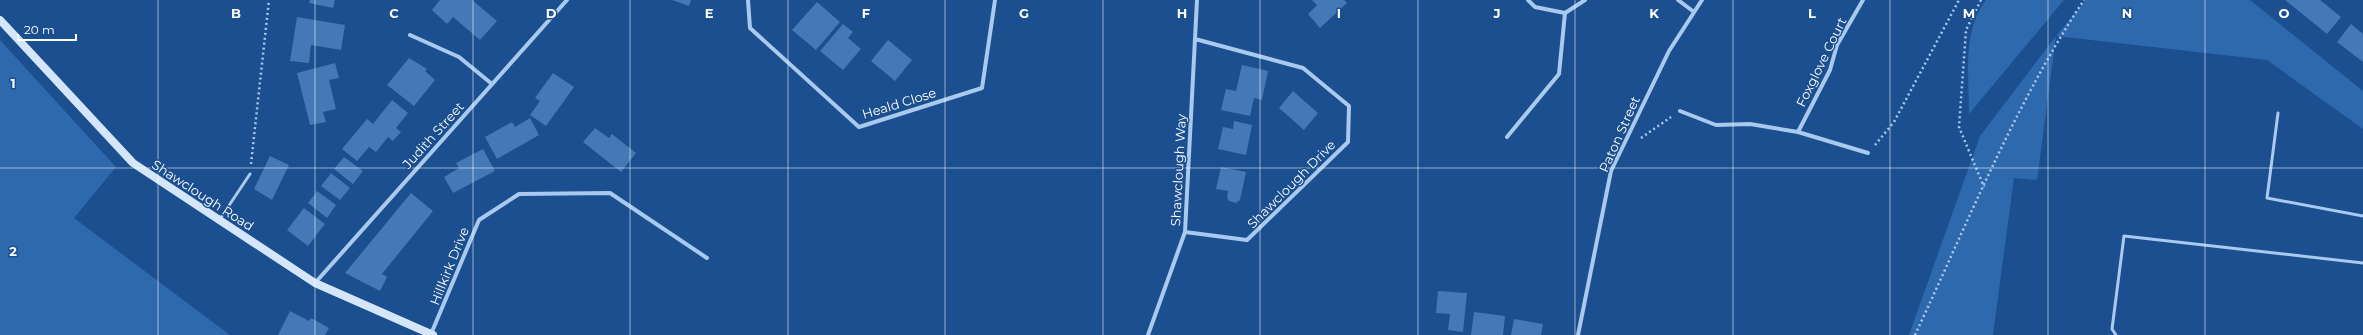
<svg xmlns="http://www.w3.org/2000/svg" width="2363" height="335" font-family="Montserrat,sans-serif">
	<style>
		.green { fill: #2e69ad }
		.building { fill: #4478b7 }
		.lines { fill: none; stroke-linecap: round; stroke-linejoin: round }
		.path { stroke: #a9c9ee; stroke-width: 2.5; stroke-dasharray: 2 3; stroke-linecap: butt }
		.lane { stroke: #a9c9ee; stroke-width: 3 }
		.street { stroke: #a9c9ee; stroke-width: 4 }
		.secondary { stroke: #d6e6fa; stroke-width: 8 }
		.grid { fill: none; stroke: #fff; stroke-width: 1; stroke-opacity: 0.55 }
		.labels { text-anchor: middle; dominant-baseline: central; stroke-width: 3; stroke-linejoin: round; paint-order: stroke }
		.street-label { font-size: 13px; fill: #fff; stroke: #1b4f8f }
		.grid-label { font-size: 13px; text-anchor: middle; font-weight: bold; fill: #fff; stroke: #1b4f8f; stroke-width: 3; stroke-linejoin: round; paint-order: stroke }
	</style>
	<rect width="100%" height="100%" fill="#1b4f8f"/>
	<path class="green" d="M1986 0H2064L1969 114C1969 77 1962 31 1986 0Z
		M2086 0H2250L2363 91V129L2267 60 2056 36 2037 180 2014 178 1993 335H1909L1980 136 2056 36Z
		M0 40 116 167 74 218 230 335H0Z"/>
	<path class="building" d="M310 0H335L333 8 309 3Z
		M440 0H472L497 21 480 40 453 17 447 24 432 10Z
		M672 0H691L689 6Z
		M1312 0H1344L1347 3 1320 28 1308 14 1317 5Z
		M2285 0H2320L2341 17 2327 34Z
		M817 2 840 22 816 50 792 30Z
		M297 17 345 25 341 50 311 45 309 63 290 61Z
		M843 24 853 32 848 38 861 49 843 70 820 51Z
		M2351 24 2363 34V62L2337 42Z
		M888 40 912 60 895 81 871 61Z
		M409 58 427 69 425 71 435 80 414 106 387 85Z
		M335 63 339 78 329 80 336 109 323 112 326 122 310 125 297 73Z
		M1242 65 1268 71 1262 100 1254 98 1250 116 1221 110 1226 89 1236 91Z
		M553 73 574 87 546 126 530 115 540 101 535 98Z
		M1293 91 1318 113 1304 130 1279 108Z
		M392 100 408 113 396 128 401 132 393 141 388 137 376 152 369 147 357 161 342 149 367 119 373 124Z
		M530 118 539 135 497 159 485 137 512 122 515 127Z
		M1234 121 1252 125 1246 155 1218 149 1223 127 1233 129Z
		M595 128 609 138 612 134 636 153 621 172 583 142Z
		M483 149 495 171 453 193 444 177 459 168 456 163Z
		M270 156 289 165 272 200 254 189Z
		M344 157 363 171 353 184 334 169Z
		M1221 167 1246 172 1240 200 1236 203 1229 201 1227 197 1228 191 1216 189Z
		M331 173 350 188 340 200 321 186Z
		M317 191 336 205 327 218 308 203Z
		M411 193 433 211 382 274 387 277 380 291 345 273Z
		M304 208 325 224 308 246 287 230Z
		M1438 291 1467 293 1463 332 1448 330 1450 314 1436 313Z
		M290 311 309 321 311 318 329 328 325 335H278Z
		M1474 312 1505 316 1503 335H1471Z
		M1514 319 1543 324 1541 335H1511Z"/>
	<g class="lines">
		<path class="path" d="M1981 0 1966 30 1959 127 1984 187
			M1641 138 1671 117
			M1875 145 1894 122 1959 0
			M251 164 269 0
			M1915 335C1968 222 2015 104 2084 0"/>
		<path class="lane" d="M2278 113 2267 198 2363 216
			M220 219 250 174
			M2116 335 2112 329 2124 236 2363 263"/>
		<path class="street" d="M748 0 750 28 859 127 982 88 995 0
			M1528 0 1535 7 1565 13
			M1678 0 1694 12
			M410 35 459 57 492 84
			M1680 111 1716 125 1750 124 1798 132 1868 153
			M1798 132 1830 70 1837 45 1863 0
			M1507 137 1559 74 1565 13 1585 0
			M1185 232 1247 240 1348 142 1349 106 1303 68 1195 39
			M315 283 567 0
			M431 334 479 220 519 194 610 193 707 258
			M1148 335 1185 232 1197 0
			M1578 335 1611 171 1669 51 1702 0"/>
		<path class="secondary" d="M0 20 133 163 315 283 433 335"/>
	</g>
	<path class="grid" d="M158 0V335M315 0V335M473 0V335M630 0V335M788 0V335M945 0V335M1103 0V335M1260 0V335M1418 0V335M1575 0V335M1733 0V335M1890 0V335M2048 0V335M2205 0V335M0 168H2363"/>
	<g class="labels">
		<g class="street-label">
			<text transform="translate(1821 62) rotate(-64)">Foxglove Court</text>
			<text transform="translate(899 103) rotate(-17)">Heald Close</text>
			<text transform="translate(1619 134) rotate(-66)">Paton Street</text>
			<text transform="translate(433 135) rotate(-48)">Judith Street</text>
			<text transform="translate(1178 170) rotate(-87)">Shawclough Way</text>
			<text transform="translate(1291 184) rotate(-45)">Shawclough Drive</text>
			<text transform="translate(203 195) rotate(33)">Shawclough Road</text>
			<text transform="translate(449 266) rotate(-68)">Hillkirk Drive</text>
		</g>
	</g>
	<g class="grid-label">
		<text x="236" y="18">B</text>
		<text x="394" y="18">C</text>
		<text x="551" y="18">D</text>
		<text x="709" y="18">E</text>
		<text x="866" y="18">F</text>
		<text x="1024" y="18">G</text>
		<text x="1182" y="18">H</text>
		<text x="1339" y="18">I</text>
		<text x="1497" y="18">J</text>
		<text x="1654" y="18">K</text>
		<text x="1812" y="18">L</text>
		<text x="1969" y="18">M</text>
		<text x="2127" y="18">N</text>
		<text x="2284" y="18">O</text>
		<text x="13" y="88">1</text>
		<text x="13" y="256">2</text>
	</g>
	<path d="M18 34v6h58v-6" fill="none" stroke="#ffffff" stroke-width="2"/>
	<text x="24" y="34" font-size="12" fill="#ffffff" stroke="#1b4f8f" stroke-width="3" paint-order="stroke">20 m</text>
</svg>
